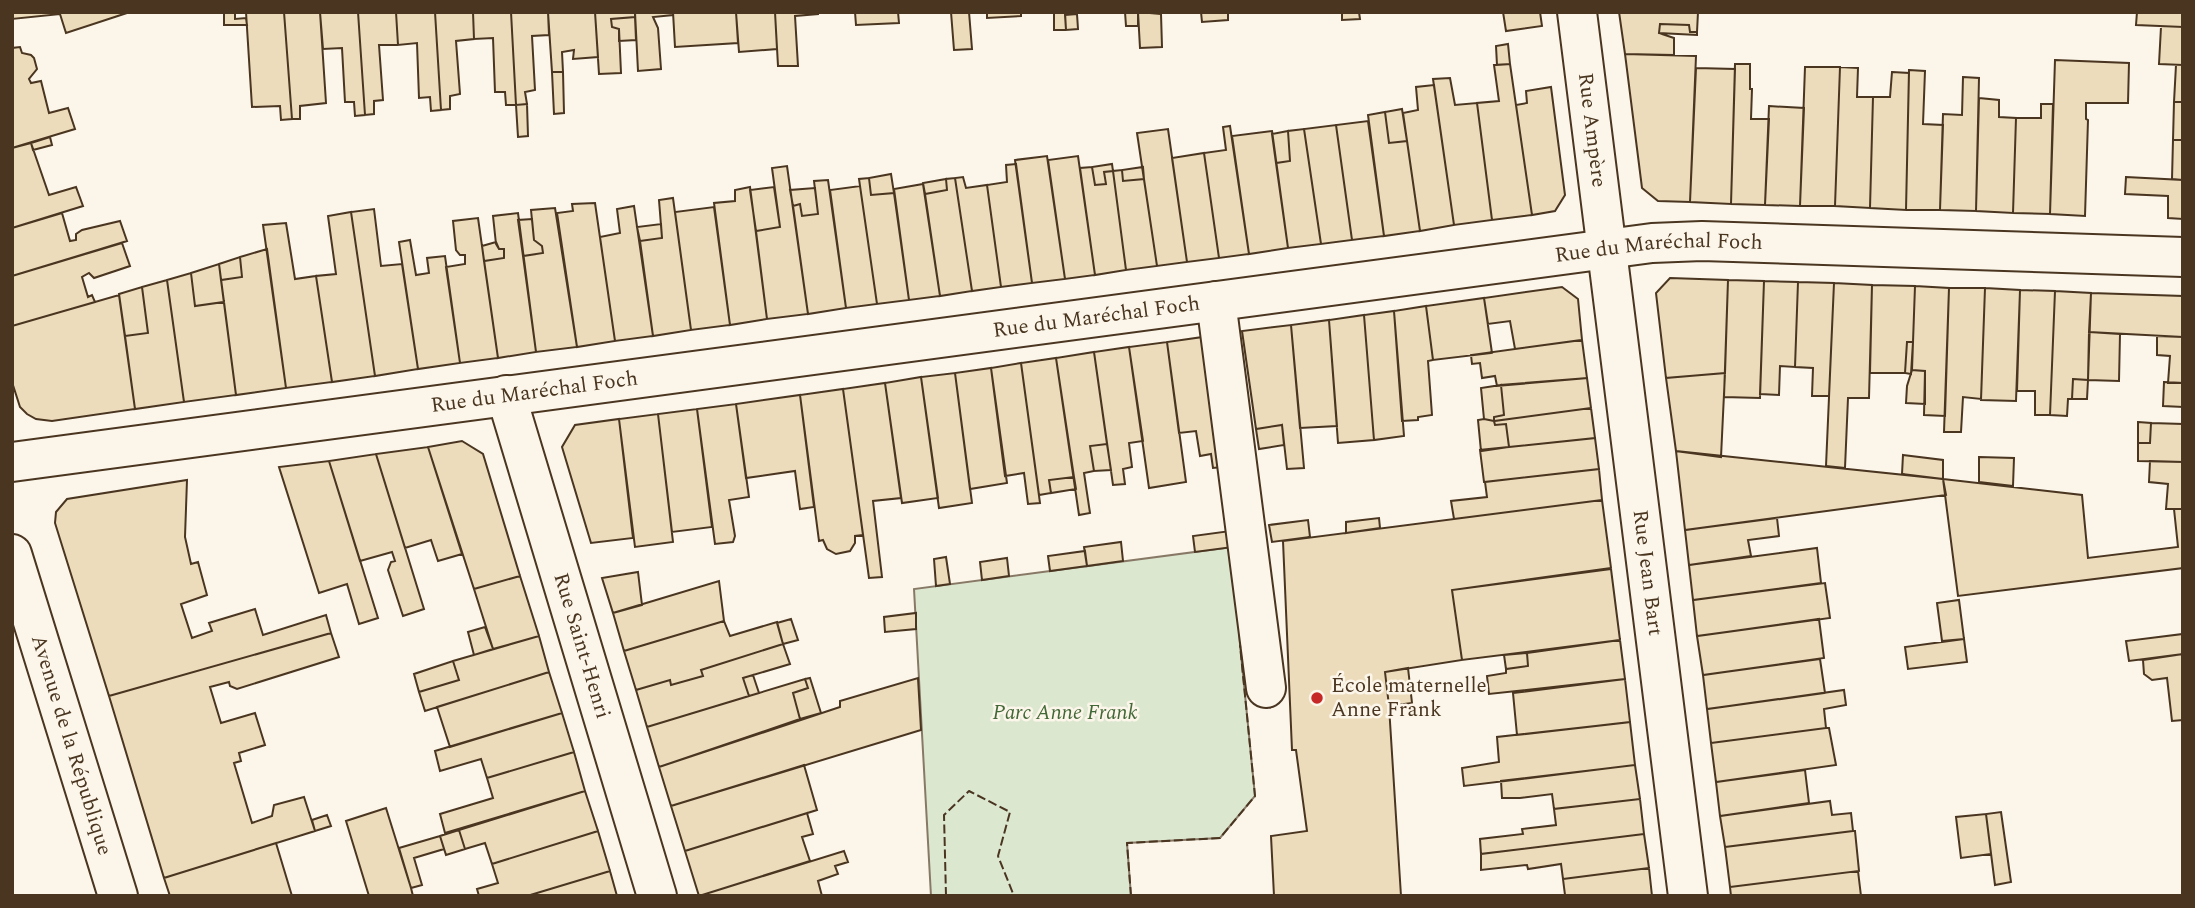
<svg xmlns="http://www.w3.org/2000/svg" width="2195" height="908" font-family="Spectral,serif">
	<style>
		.green { fill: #dce7d0; stroke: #887966; stroke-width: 2 }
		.building { fill: #ecdcbc; stroke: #4a3520; stroke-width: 2 }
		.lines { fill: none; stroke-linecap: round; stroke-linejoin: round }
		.minor-casing { stroke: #4a3520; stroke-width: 42 }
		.minor { stroke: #fbf6e9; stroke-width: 38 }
		.fence { stroke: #4a3520; stroke-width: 2; stroke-dasharray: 9 3.5; stroke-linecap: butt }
		.poi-dot { fill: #c62828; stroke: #fbf6e9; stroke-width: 2.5 }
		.labels { text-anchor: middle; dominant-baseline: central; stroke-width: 5; stroke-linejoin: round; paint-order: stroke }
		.street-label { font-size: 21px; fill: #4a3520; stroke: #fbf6e9 }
		.poi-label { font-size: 21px; fill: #4a3520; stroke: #fbf6e9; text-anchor: start }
		.park-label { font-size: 21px; font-style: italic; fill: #436837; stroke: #fbf6e9 }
	</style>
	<rect width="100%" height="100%" fill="#fbf6e9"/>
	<path class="green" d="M1233 547 1240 644 1255 796 1220 838 1127 843 1131 896H931L914 589Z"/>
	<path class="building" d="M12 12H130L66 33 60 14 12 19Z
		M224 12H235V19L246 18 247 25H224Z
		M246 12H284L292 119 281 120 280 106 252 107Z
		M284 12H320L326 103 300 106V119H292Z
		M320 12H358L365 115 355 116 354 102H345L342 48 323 49Z
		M358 12H396L398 45H379L383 100 374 101V114L365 115Z
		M396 12H435L441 110 431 111 430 97 419 98 417 43 398 45Z
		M435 12H473L474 39 456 41 460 94 450 96V109L441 110Z
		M473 12H511L516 105H506L505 92H495L493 38 474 39Z
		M511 12H548L549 35 532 36 535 90 525 92 527 104 516 105Z
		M548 12H595L598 57 573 59 574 50 562 52 563 72H552Z
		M595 12H635V17L611 19 612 27 619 29 621 73 599 74Z
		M635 12H673V15L653 17 658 28 661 69 638 71Z
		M673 12H736L738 43 675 47Z
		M736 12H775L777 49 739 52Z
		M775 12H818V14L795 16 798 66H778Z
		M855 12H898L899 23 856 25Z
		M951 12H969L972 49 954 50Z
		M987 12H1021V16L987 18Z
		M1054 12H1065L1066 30H1054Z
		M1125 12H1138V26H1126Z
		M1138 12 1161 14 1162 47 1140 48Z
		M1201 12H1228V20L1202 22Z
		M1342 12H1359L1360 19 1342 20Z
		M1503 12H1540L1542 26 1506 31Z
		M1619 12H1698L1697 32H1690L1689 25 1660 24 1659 33 1674 38V55L1625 54Z
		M2137 12H2183V27L2136 25Z
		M1077 14 1078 29 1066 30 1065 15Z
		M635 17 636 40 619 41V29L612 27 611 19Z
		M1660 24 1689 25 1690 32H1697V35L1659 33Z
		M2161 27H2183V65L2159 64Z
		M1508 44 1510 64 1497 65 1496 46Z
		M20 47 22 53 31 55 34 58 37 69 29 79 31 83 41 81 49 113 68 108 75 129 12 148V48Z
		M1625 54 1696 56 1690 202 1658 201 1642 188Z
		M2055 60 2129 63 2128 103H2086V119L2088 120 2085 216 2050 214Z
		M1510 64 1532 215 1492 220 1477 103 1499 101 1494 65Z
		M1735 64H1750V89H1752L1751 119H1769L1765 205 1731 204Z
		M2176 65H2183V102H2174Z
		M1805 67H1840L1835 206H1800Z
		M1840 67 1858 68 1857 97H1873L1870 208 1835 206Z
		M1696 68 1735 69 1731 204 1690 202Z
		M1909 70 1925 71 1923 124 1943 125 1940 210H1906Z
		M552 72H563L564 113 554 114Z
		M1892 72 1909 73 1906 210 1870 208 1873 97H1890Z
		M1963 77 1979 78 1976 211 1940 210 1943 114 1962 115Z
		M1450 78 1455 105 1477 103 1492 220 1454 225 1433 79Z
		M1434 85 1454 225 1420 231 1403 113 1418 110 1416 87Z
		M1551 87 1565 195 1555 211 1532 215 1516 105 1527 103 1526 91Z
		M1979 98 1999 100V117L2016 118 2013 213 1976 211Z
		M2174 102H2183V140H2173Z
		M527 104 528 136 518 137 516 105Z
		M2041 104H2053L2050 214 2013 213 2016 118H2041Z
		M1769 106 1804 108 1800 206 1765 205Z
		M1402 109 1407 141 1389 143 1385 112Z
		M1385 112 1389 143 1407 141 1420 231 1384 236 1368 115Z
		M1368 121 1384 236 1352 240 1336 125Z
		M1336 125 1352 240 1321 244 1304 129Z
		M1230 126 1249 254 1219 258 1204 153 1226 150 1223 127Z
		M1168 129 1187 262 1157 266 1137 133Z
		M1304 129 1321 244 1288 248 1276 163 1290 161 1288 131Z
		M1272 131 1288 248 1249 254 1232 136Z
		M1288 131 1290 161 1276 163 1272 134Z
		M50 137 52 145 33 150 31 143Z
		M2173 140H2183V180L2172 179Z
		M31 143 49 195 76 187 83 206 12 228V148Z
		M1204 153 1219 258 1187 262 1172 158Z
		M1047 156 1065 279 1032 283 1015 160Z
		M1078 156 1095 275 1065 279 1048 160Z
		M1016 164 1032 283 1001 287 987 185 1007 182 1006 165Z
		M1112 164 1113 171 1104 172 1106 184 1095 185 1092 167Z
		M787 166 808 314 767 319 756 231 780 227 772 168Z
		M1092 167 1095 185 1106 184 1104 172 1113 171 1126 270 1095 275 1080 168Z
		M1143 167 1144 179 1123 181 1122 170Z
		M1122 170 1123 181 1144 179 1157 266 1126 270 1113 171Z
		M891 174 894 193 871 195 869 178Z
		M963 177 966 188 987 185 1001 287 972 291 955 178Z
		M2126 177 2183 180V219L2168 218V196L2125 194Z
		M869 178 871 195 894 193 909 300 877 304 859 179Z
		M955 178 972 291 940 296 925 194 947 190 946 179Z
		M946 179 947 190 925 194 923 183Z
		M828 180 846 308 808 314 793 206 800 204 802 216 818 214 814 181Z
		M923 184 940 296 909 300 894 189Z
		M860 186 877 304 846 308 830 190Z
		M750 187 767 319 730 325 714 203 735 201V190Z
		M774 187 780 227 756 231 750 190Z
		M815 188 818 214 802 216 800 204 793 206 790 190Z
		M673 198 691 330 653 336 640 241 662 238 659 200Z
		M595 203 615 341 577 347 557 213 573 211 572 204Z
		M634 206 653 336 615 341 600 237 620 233 617 209Z
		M714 207 730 325 691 330 675 212Z
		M555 208 577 347 536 352 523 256 543 253 542 246 534 240 531 210Z
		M374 209 381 266 402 264 418 369 375 376 351 212Z
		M351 212 375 376 332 382 316 276 336 274 328 216Z
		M62 213 70 241 76 240V234L82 230 120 221 127 241 12 276V228Z
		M518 213 536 352 498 358 484 261 504 258V249H499L496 244 493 216Z
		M478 218 498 358 460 363 446 267 465 264V255H460L456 250 453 221Z
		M532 219 534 240 542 246 543 253 523 256 518 220Z
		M286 223 295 279 316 276 332 382 286 388 263 225Z
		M661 224 662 238 640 241 637 227Z
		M410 240 416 275 429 273 427 258 445 256 460 363 418 369 399 242Z
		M496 242 499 249H504V258L484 261 482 246Z
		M122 243 130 266 94 278 89 273 82 277 88 297 92 295 95 302 12 326V276Z
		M267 249 286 388 236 395 221 280 242 277 240 257Z
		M240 257 242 277 221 280 219 264Z
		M219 264 224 302 195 306 191 273Z
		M191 273 195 306 224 302 236 395 184 402 167 280Z
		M1670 278 1728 280 1725 373 1666 378 1656 293Z
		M167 280 184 402 135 409 125 336 148 333 142 287Z
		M1728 280 1764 281 1760 398 1724 397Z
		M1764 281 1798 282 1795 367 1780 366 1779 395 1760 394Z
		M1798 282 1834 283 1829 396H1812L1813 368 1795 367Z
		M1834 283 1872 285 1869 398H1848L1845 468 1826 466Z
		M1872 285 1915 286 1913 342H1907L1905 373H1870Z
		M1915 286 1949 288 1945 416 1924 415 1925 371 1912 370Z
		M142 287 148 333 125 336 119 294Z
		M1562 287 1578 299 1582 340 1515 349 1510 321 1488 324 1484 298Z
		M1949 288H1985L1981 399 1963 397 1961 432H1944Z
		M1985 288 2020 290 2016 401 1981 400Z
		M2020 290 2055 291 2050 415H2035V391H2017Z
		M2055 291 2091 293 2088 380 2073 379 2072 399H2068L2067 416 2050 415Z
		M2091 293 2183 296V337L2089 332Z
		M119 295 135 409 52 421 36 419 27 414 20 407 12 382V326Z
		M1484 298 1492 353 1433 360 1426 306Z
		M1426 306 1433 360 1428 361 1432 415 1418 417V420L1402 421 1394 311Z
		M1394 311 1404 436 1374 440 1364 315Z
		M1364 315 1374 440 1338 443 1329 320Z
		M1329 320 1337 426 1300 428 1291 325Z
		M1291 325 1304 468 1287 469 1282 425 1256 429 1242 331Z
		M2089 332 2120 334 2119 381 2088 380Z
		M2157 336 2183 337V383H2168L2170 356 2157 355Z
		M1203 337 1222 467 1213 468 1211 454 1200 456 1196 431 1179 433 1167 342Z
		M1582 340 1587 378 1497 386 1495 376 1482 378 1480 363 1472 364 1471 355Z
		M1167 342 1186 482 1149 488 1129 347Z
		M1907 342H1913L1911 374 1905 373Z
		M1129 347 1143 441 1129 443 1132 467 1123 469 1125 484 1113 485 1094 352Z
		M1094 352 1107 444 1090 446 1094 471 1084 473 1090 513 1079 515 1056 358Z
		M1056 358 1074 477 1049 480 1051 493 1039 495 1021 363Z
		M1021 363 1040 503 1028 504 1024 473 1005 476 991 368Z
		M991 368 1007 483 970 489 955 373Z
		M1912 370 1925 371V404L1906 403 1907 386Z
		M955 373 972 503 939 508 921 377Z
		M1725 373 1721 457 1676 451 1666 378Z
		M921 377 938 498 902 503 885 383Z
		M1587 378 1591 408 1494 421V417L1504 415 1501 385Z
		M2073 379 2088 380 2087 399H2072Z
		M2164 382 2183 383V407L2163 406Z
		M885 383 901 498 873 501 882 577 869 578 843 389Z
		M1501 385 1504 415 1494 417V421L1484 419 1481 388Z
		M843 389 863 535 855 536V543L850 551 836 554 827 549 823 540 819 541 800 395Z
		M800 395 814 507 800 509 795 471 746 478 736 404Z
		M736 404 749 497 729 500 735 536 733 542 715 544 697 409Z
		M1591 408 1595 438 1509 447 1506 424 1495 425 1494 421Z
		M697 409 712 527 672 532 658 414Z
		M658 414 673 542 635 547 619 419Z
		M619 419 633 538 591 543 562 447 575 425Z
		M1484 419 1494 421 1495 425 1506 424 1509 447 1481 451 1478 420Z
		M2138 422 2151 423 2150 443H2138Z
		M2151 423 2183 424V462L2138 461V443H2150Z
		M1282 425 1284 445 1259 449 1256 429Z
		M1595 438 1599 469 1484 482 1480 450Z
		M462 441 483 454 520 576 474 589 428 447Z
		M1107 444 1111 470 1094 471 1090 446Z
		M428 447 462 554 438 561 431 540 405 548 376 454Z
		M1676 451 1943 479 1946 495 1685 530Z
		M376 454 424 609 403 616 388 570 391 562 395 561 392 552 360 561 329 461Z
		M1903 455 1943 460V479L1902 474Z
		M1979 457 2014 458 2013 486 1979 482Z
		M329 461 378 618 359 624 347 584 319 593 279 467Z
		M2150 461 2183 462V509H2166L2168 484 2149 482Z
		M1599 469 1602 500 1454 519 1451 501 1487 497 1485 482Z
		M1074 477 1076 489 1051 493 1049 480Z
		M1943 479 2082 495 2088 558 2178 547 2174 509H2183V568L1958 596Z
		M187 480 185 537 191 564 198 562 207 595 181 604 192 638 212 631 209 623 255 609 263 635 326 615 331 633 109 696 55 523 56 512 67 499Z
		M1602 500 1611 568 1452 590 1462 660 1385 672 1389 706 1401 896H1274L1271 836 1307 831 1296 750H1292L1283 541Z
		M1379 518 1380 528 1346 533V522Z
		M1777 518 1779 536 1748 540 1751 556 1689 565 1685 530Z
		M1308 520 1310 537 1272 542 1269 525Z
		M1230 531 1233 547 1195 552 1193 536Z
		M1121 542 1123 561 1087 566 1084 547Z
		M1817 548 1821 583 1693 600 1689 565Z
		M1085 551 1087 566 1050 571 1048 556Z
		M946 557 950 584 936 586 934 559Z
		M1007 558 1009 576 982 580 980 562Z
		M1611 569 1620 640 1462 660 1452 590Z
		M638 572 642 605 613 613 602 578Z
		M520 576 539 636 493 649 474 589Z
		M719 581 724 621 624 651 613 613Z
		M1825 583 1830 618 1697 636 1693 600Z
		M1959 600 1964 639 1942 641 1937 603Z
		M916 613V629L885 632 884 617Z
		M791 619 798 640 783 644 777 623Z
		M1819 619 1824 658 1703 675 1697 636Z
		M724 621 730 636 777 622 783 644 701 670 703 676 671 685 670 680 636 690 624 651Z
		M485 627 493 649 474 655 468 632Z
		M331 633 339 657 237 689 230 686 229 682 210 687 221 723 255 713 265 745 239 753 241 761 234 763 252 823 272 816 274 805 304 797 315 831 164 878 109 696Z
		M2183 634V654L2129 661 2126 641Z
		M539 636 549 672 425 711 419 692 459 680 453 661Z
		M1964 639 1967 662 1908 669 1905 647Z
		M1620 640 1625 679 1489 694 1487 676 1506 673V669L1528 666 1527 653Z
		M783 644 790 664 743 678 749 696 647 727 636 690 670 680 671 685 703 676 701 670Z
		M1527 653 1528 666 1506 669 1504 655Z
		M2183 654V720L2172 721 2167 678 2152 680 2144 674 2143 660Z
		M1820 659 1825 693 1707 709 1703 675Z
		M453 661 459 680 419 692 414 674Z
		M1408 668 1412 703 1389 706 1385 672Z
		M549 672 562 713 450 747 437 707Z
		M753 675 759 693 749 696 743 678Z
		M810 678 821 713 800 719 793 693 808 688 805 679Z
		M918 678 921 730 671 806 659 767 840 707V701Z
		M805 679 808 688 793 693 800 719 659 767 647 727Z
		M1625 679 1630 722 1517 735 1513 693Z
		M1844 690 1846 705 1824 709 1826 728 1711 743 1707 709Z
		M562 713 574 752 487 778 481 759 440 771 435 751Z
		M1630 722 1635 765 1464 786 1462 768 1499 762 1497 737Z
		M1826 728H1829L1836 765 1716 782 1711 743Z
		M574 752 585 791 445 833 440 814 493 798 487 778Z
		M804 765 817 810 685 851 671 806Z
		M1635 765 1640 799 1554 809 1552 794 1520 798H1502L1501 781Z
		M1805 770 1809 803 1720 816 1716 782Z
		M585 791 598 831 492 864 485 843 465 849 459 830Z
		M1640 799 1644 834 1481 854 1480 839 1523 834 1522 829 1556 825 1554 809Z
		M1830 801 1832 815 1851 813 1853 831 1725 847 1720 816Z
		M386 808 411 888 413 896H369L346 821Z
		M2001 812 2011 882 1995 885 1986 814Z
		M807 813 813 834 802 837 810 861 699 896 685 851Z
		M1986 814 1991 854 1961 858 1956 817Z
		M327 815 331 826 315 831 312 820Z
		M459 830 465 849 446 855 440 836Z
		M598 831 610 871 527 896H479L477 889 498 883 492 864Z
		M1853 831H1855L1859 871 1730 887 1725 847Z
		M1644 834 1649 868 1563 879 1561 864 1528 869 1527 865 1481 870V854Z
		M440 836 444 849 414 858 422 885 411 888 399 848Z
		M276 843 292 896H170L164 878Z
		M844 851 848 862 835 866 838 874 818 881 822 896H699Z
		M1649 868 1652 896H1563L1565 895 1563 879Z
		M610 871 617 896H527Z
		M1858 871 1861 896H1731L1730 887Z"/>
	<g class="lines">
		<g class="minor-casing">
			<g id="minor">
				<path id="s1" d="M1577 12 1688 896"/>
				<path d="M1216 301 1266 688"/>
				<path id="s2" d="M506 395 657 896"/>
				<path id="s3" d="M12 462 1652 243 1702 241 2183 257"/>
				<path id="s4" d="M12 554 118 896"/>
			</g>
		</g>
		<use href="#minor" class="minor"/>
		<path class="fence" d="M946 896 944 815 969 791 1010 812 998 856 1014 896
			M1131 896 1127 843 1220 838 1255 796 1240 645"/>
	</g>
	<circle class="poi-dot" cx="1317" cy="698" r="7"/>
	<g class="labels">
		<g class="street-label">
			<text stroke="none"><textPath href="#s1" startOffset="119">Rue Ampère</textPath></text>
			<text stroke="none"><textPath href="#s3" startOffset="1661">Rue du Maréchal Foch</textPath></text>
			<text stroke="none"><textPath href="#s3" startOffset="1094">Rue du Maréchal Foch</textPath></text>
			<text stroke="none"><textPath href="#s3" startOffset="527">Rue du Maréchal Foch</textPath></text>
			<text stroke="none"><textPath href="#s1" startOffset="565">Rue Jean Bart</textPath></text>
			<text stroke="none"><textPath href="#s2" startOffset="262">Rue Saint-Henri</textPath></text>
			<text stroke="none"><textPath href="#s4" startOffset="200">Avenue de la République</textPath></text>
		</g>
		<g class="poi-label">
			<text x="1331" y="686">École maternelle<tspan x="1331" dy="24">Anne Frank</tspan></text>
		</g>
		<g class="park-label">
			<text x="1065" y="713">Parc Anne Frank</text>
		</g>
	</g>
	<rect width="2195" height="908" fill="none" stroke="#4a3520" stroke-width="28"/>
</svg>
